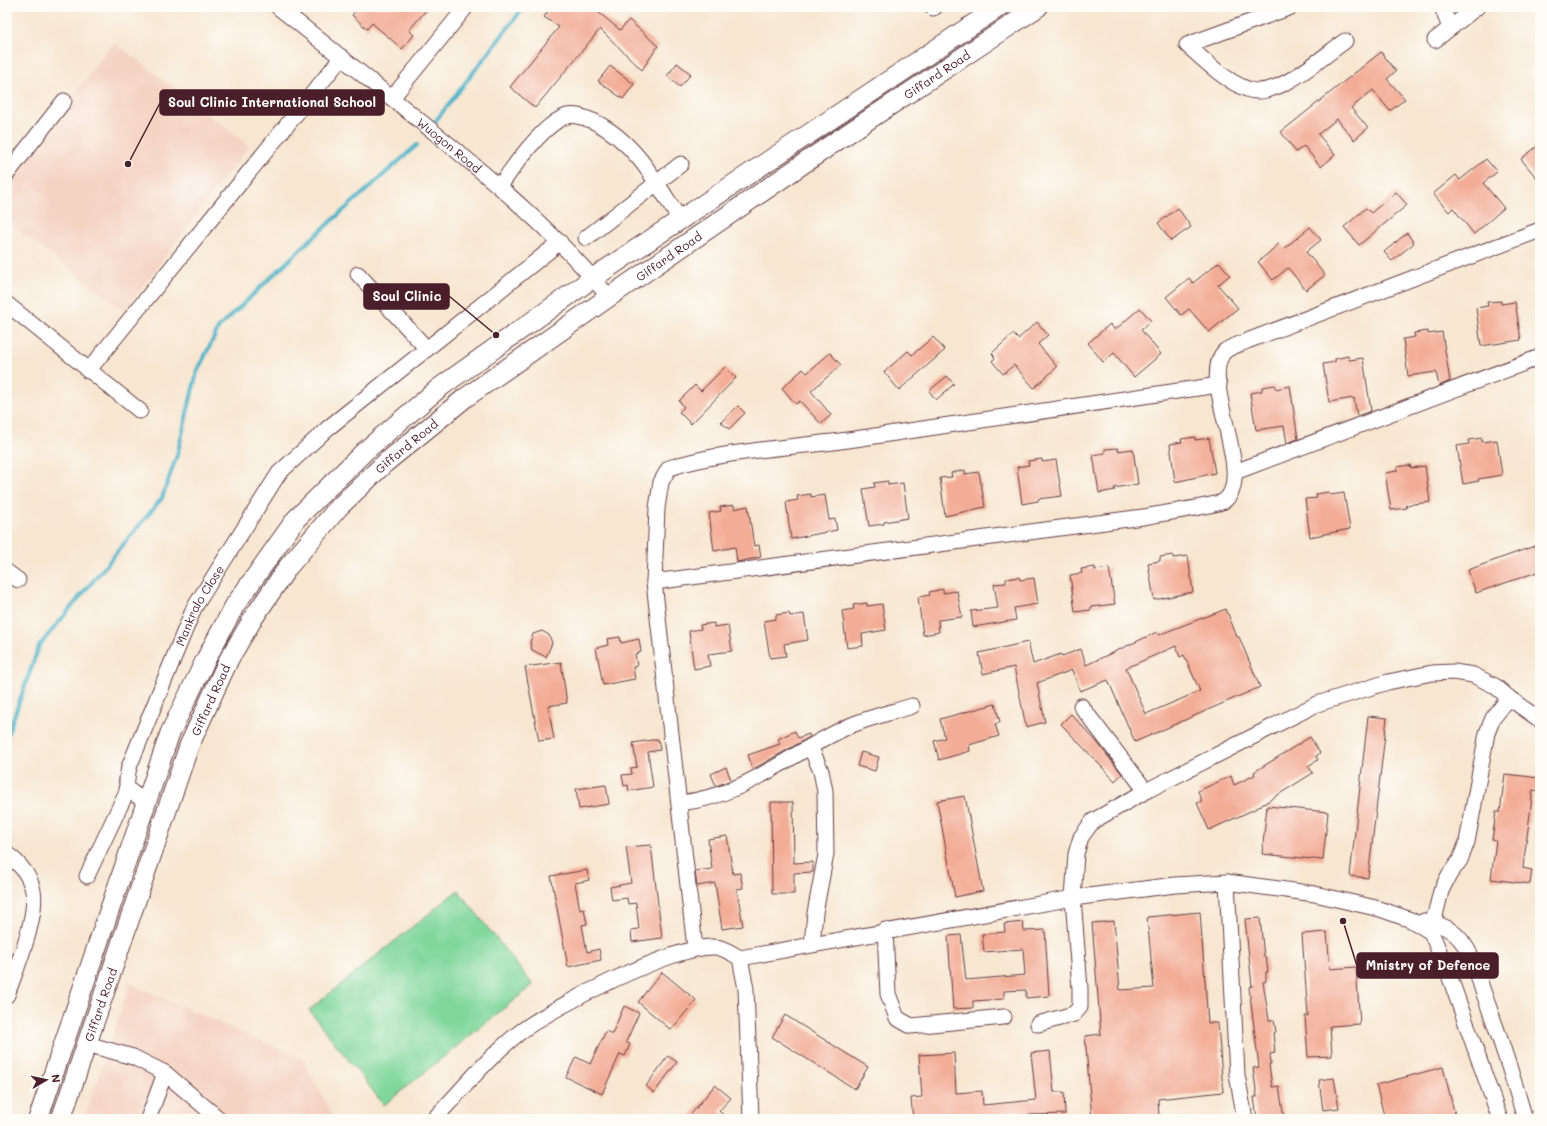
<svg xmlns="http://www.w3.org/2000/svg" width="1547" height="1126" font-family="Mali,sans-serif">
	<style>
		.built { fill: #f5d3c2 }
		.green { fill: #80d79b; stroke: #657b63 }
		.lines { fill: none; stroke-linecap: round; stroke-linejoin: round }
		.stream { stroke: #49b1c8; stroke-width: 4 }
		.building { fill: #f3ac95; fill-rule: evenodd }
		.minor-casing { stroke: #643d44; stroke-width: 17 }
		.major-casing { stroke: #643d44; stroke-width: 21 }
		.minor { stroke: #fff; stroke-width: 15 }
		.major { stroke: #fff; stroke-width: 19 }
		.labels { text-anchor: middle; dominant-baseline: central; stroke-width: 3; stroke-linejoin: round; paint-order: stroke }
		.street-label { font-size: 12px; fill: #4a1f2b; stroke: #fdfcf7 }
		.leader { fill: none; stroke: #4a1f2b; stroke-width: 1.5 }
		.callout-dot { fill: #4a1f2b; stroke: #fdfcf7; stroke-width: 1.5 }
		.callout { fill: #4a1f2b; stroke: #4a1f2b; stroke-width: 1.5 }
		.callout-label { font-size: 13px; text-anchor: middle; font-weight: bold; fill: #fff }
	</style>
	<rect width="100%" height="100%" fill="#fdfcf7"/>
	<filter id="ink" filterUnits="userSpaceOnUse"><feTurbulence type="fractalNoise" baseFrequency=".025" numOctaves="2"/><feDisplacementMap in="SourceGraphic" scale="8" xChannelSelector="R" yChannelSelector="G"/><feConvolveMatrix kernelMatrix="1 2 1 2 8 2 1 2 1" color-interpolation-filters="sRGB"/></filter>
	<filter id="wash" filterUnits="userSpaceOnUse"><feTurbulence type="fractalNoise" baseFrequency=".012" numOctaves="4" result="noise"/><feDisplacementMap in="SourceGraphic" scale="16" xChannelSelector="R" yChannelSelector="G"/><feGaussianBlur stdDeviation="0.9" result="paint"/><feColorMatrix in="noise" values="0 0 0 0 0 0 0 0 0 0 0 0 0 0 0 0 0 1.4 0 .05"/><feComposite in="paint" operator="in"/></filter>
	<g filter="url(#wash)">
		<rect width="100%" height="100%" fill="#f7e6d0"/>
		<path class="built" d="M114 42 249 146 124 311 7 221V182Z
			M130 984 303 1059 334 1119H84Z"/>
		<path class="green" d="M458 890 533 985 384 1105 309 1010Z"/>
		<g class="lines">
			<path class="stream" d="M434 123 524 7
				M7 736 39 646 162 498 177 455 197 372 219 327 308 242 417 145"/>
		</g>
		<g id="blocks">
			<path class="building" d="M359 7H429L409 30 414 35 402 49 372 23 367 29 352 15Z
				M551 7H592L620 30 629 20 658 46 642 70 600 29 535 108 510 87 559 27 544 17Z
				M1381 52 1396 71 1387 79 1405 99 1390 111 1373 90 1351 108 1368 128 1354 140 1337 119 1318 134 1335 155 1321 167 1304 146 1296 152 1281 132Z
				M677 63 691 74 680 87 667 76Z
				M610 66 634 84 623 99 598 81Z
				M1540 144V182L1521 159Z
				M1486 159 1497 172 1483 183 1504 208 1474 234 1453 208 1449 212 1433 194 1456 175 1460 180Z
				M1396 192 1407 205 1359 245 1344 227 1366 208 1371 213Z
				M1178 208 1191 227 1171 241 1158 223Z
				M1310 227 1321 240 1306 252 1325 275 1306 290 1288 268 1273 280 1258 262 1280 243 1285 248Z
				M1407 233 1414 243 1392 261 1384 252Z
				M1219 262 1230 275 1218 285 1238 308 1209 332 1189 309 1181 315 1166 297 1189 278 1193 283Z
				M1501 301V304L1515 302 1521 340 1481 346 1476 308 1488 306 1487 302Z
				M1140 308 1151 321 1141 330 1161 354 1134 377 1114 353 1103 362 1088 343 1110 324 1115 330Z
				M1037 322 1048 335 1038 344 1057 367 1034 388 1014 365 1003 374 992 361 995 358 992 353 1013 334 1018 339Z
				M1428 331V334L1442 332 1450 381 1439 386 1436 372 1408 376 1403 339 1415 337 1414 333Z
				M933 337 945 350 899 390 884 372 908 351 912 355Z
				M830 353 841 365 811 391 831 415 821 424 800 401 796 404 782 388 803 369 807 373Z
				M1348 356 1349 360 1363 358 1371 411 1357 416 1354 398 1329 402 1323 364 1335 362V359Z
				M725 367 736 378 691 424 679 412 684 407 679 401 695 385 701 391Z
				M947 376 954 384 936 400 929 391Z
				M1275 385 1276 389 1290 386 1298 439 1287 443 1284 426 1256 430 1250 393 1262 391V387Z
				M738 406 745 413 729 429 721 422Z
				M1195 437V440L1209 438 1215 473 1175 482 1170 444 1182 442 1181 439Z
				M1482 438V442L1497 440 1502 475 1478 479 1479 481 1463 484 1457 446 1469 444 1468 440Z
				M1118 448V451L1133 449 1138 484 1114 488 1115 490 1099 493 1093 455 1105 453V449Z
				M1042 459V462L1056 460 1062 496 1038 499V501L1022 504 1017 467 1029 465 1028 461Z
				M1410 465 1411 468 1425 466 1430 502 1406 505 1407 508 1391 510 1385 473 1397 471V467Z
				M965 470V474L979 472 985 507 945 516 940 478 952 477 951 473Z
				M888 481V485L903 483 908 518 884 522V524L869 526 863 489 875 487 874 483Z
				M1329 492 1330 495 1344 493 1350 529 1310 537 1305 499 1317 498 1316 494Z
				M811 494V497L825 495 829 520 835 519 837 530 791 539 786 502 798 500 797 496Z
				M734 505V509L748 506 754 546 759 545 761 557 737 562 735 547 714 551 709 513 721 511 720 507Z
				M1540 544V571L1476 593 1468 570Z
				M1173 555V558L1188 556 1193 592 1154 600 1148 563 1160 561V557Z
				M1095 567V570L1109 568 1115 604 1091 607V610L1075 612 1070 575 1082 573 1081 569Z
				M1019 577 1020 580 1034 578 1038 604 1014 608 1016 620 973 627 971 611 998 608 994 584 1006 583V579Z
				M943 589V593L957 591 962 617 938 620 939 632 923 635 918 597 930 595 929 592Z
				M867 603V606L882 604 886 630 862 634 863 646 847 648 842 611 854 609 853 605Z
				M1226 609 1237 637H1239L1260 687 1135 742 1108 680 1080 691 1072 670 1037 683 1045 722 1026 727 1014 667 983 674 979 653 1028 642 1033 664 1061 654 1062 656 1081 649 1086 665 1157 632 1158 635ZM1176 646 1180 657 1184 655 1200 691 1146 714 1126 668Z
				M789 613 790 616 804 614 808 640 784 644 786 656 770 658 764 621 776 619V615Z
				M714 623V627L728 625 732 651 708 654 710 666 694 669 689 631 701 629 700 625Z
				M542 631 549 635 552 643 546 657 532 650 530 642 533 634Z
				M620 637 621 643 639 639 641 652 635 654 637 666 633 667 635 679 603 685 596 648 608 645 607 639Z
				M561 662 567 703 548 706 554 739 539 741 525 667Z
				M995 704 1000 722 995 724 999 736 969 745 970 751 939 760 934 741 945 738 940 719Z
				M1071 714 1096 741 1122 774 1115 781 1061 724Z
				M1368 716 1387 718 1368 878 1350 876Z
				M795 731 798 738 809 734 810 737 753 769 748 755 780 744 778 739Z
				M1310 737 1320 753 1316 756 1318 760 1308 766 1313 773 1257 808 1209 830 1197 803 1202 801 1198 791 1231 776 1234 785 1255 775 1254 772Z
				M658 739 660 750 648 752 653 787 629 791 628 785 624 786 622 775 632 774 631 768 637 767 633 743Z
				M861 752 879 757 875 771 857 766Z
				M726 767 731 780 716 786 711 774Z
				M1505 774 1540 778V791L1533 790 1523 868 1532 870 1530 884 1491 879 1496 841 1492 840 1496 812H1500Z
				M606 785 609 804 579 809 576 789Z
				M965 796 983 891 955 897 937 801Z
				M771 802H793L794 863 813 862V872L794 873V894H772Z
				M1267 806 1328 812 1323 860 1262 854Z
				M727 836 733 874 740 873 743 888 737 889 743 926 722 929 715 883 697 886 695 871 712 869 708 839Z
				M651 845 662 938 632 942 631 930 639 929 636 903 628 904 627 898 612 900 610 887 631 883 626 847Z
				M587 870 589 880 575 883 580 910 584 909 587 924 582 925 587 952 599 949 601 960 568 967 551 876Z
				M1200 912 1208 1023H1218L1223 1092 1158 1099 1159 1119H1092L1085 1036 1101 1034 1092 923 1114 921 1120 990 1154 988 1147 917Z
				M1260 918 1264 957H1266L1268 972H1266V981L1263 982 1269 1020H1274L1276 1032 1273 1033 1275 1053 1270 1054 1271 1064H1269L1272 1087 1279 1086 1284 1119H1257L1254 1097H1257L1253 1068 1259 1067 1249 987 1252 986 1245 919Z
				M1023 922 1024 931 1045 930 1049 996 1026 998V990L1004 991V999L973 1001V1008L953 1009 948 936 961 935 966 980 1025 975 1023 949 984 952 982 934 1005 932 1004 924Z
				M1327 932 1330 969 1356 967 1360 1024 1330 1026 1332 1056 1308 1057 1305 1016H1308L1302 934Z
				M662 972 696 1000 671 1030 638 1002Z
				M624 1006 639 1013 626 1042 630 1044 625 1056 620 1054 602 1094 566 1077 576 1057 590 1064 606 1031 612 1034Z
				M785 1015 868 1067 855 1089 772 1037Z
				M1050 1051 1054 1092H1064L1065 1114 1028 1115V1118L1016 1119H913L911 1098 922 1097 919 1055 954 1053 956 1093 982 1091 983 1105 1036 1100 1031 1053Z
				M668 1056 677 1062 654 1093 646 1086Z
				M1443 1067 1456 1119H1385L1376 1085Z
				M1334 1078 1339 1108 1323 1110 1319 1080Z
				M715 1085 731 1098 719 1111 728 1119H687Z"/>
		</g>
	</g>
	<g filter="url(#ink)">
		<use href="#blocks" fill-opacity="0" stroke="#643d44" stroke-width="1"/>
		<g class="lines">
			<g class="minor-casing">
				<g id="minor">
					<path id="s1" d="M278 7C329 47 379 88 430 129 494 181 556 233 609 297"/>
					<path d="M1291 7 1187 45C1205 61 1224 80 1247 89 1275 101 1322 57 1345 41"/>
					<path d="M1442 7 1450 28"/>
					<path d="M933 8 935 7"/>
					<path d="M1435 40 1477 7"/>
					<path d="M392 98 466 7"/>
					<path d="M7 174 64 101"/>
					<path d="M500 186C513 167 544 123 567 116 576 114 585 118 593 121 635 141 657 183 680 220"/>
					<path d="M586 238 681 164"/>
					<path d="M358 274 427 349"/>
					<path d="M7 304 140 411"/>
					<path d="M88 371 342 57"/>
					<path d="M1235 472 1540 357"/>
					<path d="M7 572 18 580"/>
					<path d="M654 582 1143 517C1157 514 1216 506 1224 501 1257 477 1197 377 1225 351 1230 347 1241 344 1247 341L1540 230"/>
					<path d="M1081 706 1146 791"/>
					<path d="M811 748 821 771 825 791 826 854 815 913 812 944"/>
					<path id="s2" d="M146 802C126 788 124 792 129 767L194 608 279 473 328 428 560 242"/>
					<path d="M679 803C744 797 789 754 845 728 866 718 890 713 912 706"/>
					<path d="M7 854C19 863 30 875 33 891 38 917 16 969 7 995"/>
					<path d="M87 876 128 789"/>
					<path d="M1227 882 1237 1075 1245 1119"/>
					<path d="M1424 921C1439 922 1455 931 1463 943 1474 957 1478 977 1484 994 1499 1035 1513 1077 1525 1119"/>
					<path d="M885 930 888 994 897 1018 911 1026 1004 1017"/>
					<path d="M1431 932 1441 891 1449 875 1460 860 1467 842 1487 733 1493 718 1509 698"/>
					<path d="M695 948 654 582 657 508 661 482 669 468C724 450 790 448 848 440 971 422 1095 403 1219 385"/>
					<path d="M740 958 1073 898 1175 885 1227 882 1315 894 1380 909 1411 920 1431 932 1449 975 1500 1119"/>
					<path d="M1038 1024 1074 1014 1080 1007V989L1073 898 1076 854 1081 837 1093 821 1146 791 1317 704 1388 682 1432 673 1454 672 1473 675 1495 686 1509 698 1540 720"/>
					<path d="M87 1044 133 1057 165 1073 148 1119"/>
					<path d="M165 1073 219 1119"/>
					<path d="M434 1119C462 1090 488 1057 519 1033 552 1007 676 944 715 947 723 947 733 954 740 958L746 989 751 1119"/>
				</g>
			</g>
			<g class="major-casing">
				<g id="major">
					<path d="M38 1119 170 733 206 659 235 605 296 519 365 451 439 388 593 278 999 7"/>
					<path id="s3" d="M61 1119 189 746 229 659 254 617 288 567 338 508 385 463 465 398 609 297 835 142 1038 7"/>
				</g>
			</g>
			<use href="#minor" class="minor"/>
			<use href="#major" class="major"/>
		</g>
	</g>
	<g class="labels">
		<g class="street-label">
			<text stroke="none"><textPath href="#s3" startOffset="1417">Giffard Road</textPath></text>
			<text stroke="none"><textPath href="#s1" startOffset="220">Wuogon Road</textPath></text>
			<text stroke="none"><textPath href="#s3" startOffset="1093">Giffard Road</textPath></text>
			<text stroke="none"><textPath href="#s3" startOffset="769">Giffard Road</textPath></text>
			<text stroke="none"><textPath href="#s2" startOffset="221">Mankralo Close</textPath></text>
			<text stroke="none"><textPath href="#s3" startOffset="445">Giffard Road</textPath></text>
			<text stroke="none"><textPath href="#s3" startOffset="121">Giffard Road</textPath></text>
		</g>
	</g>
	<path class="leader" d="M128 164L160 103M496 335L449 296M1343 921L1357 966"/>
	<g class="callout-dot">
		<circle cx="128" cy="164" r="4"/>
		<circle cx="496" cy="335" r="4"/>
		<circle cx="1343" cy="921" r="4"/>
	</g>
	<g class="callout">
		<rect x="160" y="90" width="224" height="25" rx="4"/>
		<rect x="364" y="284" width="85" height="25" rx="4"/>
		<rect x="1357" y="953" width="141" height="25" rx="4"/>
	</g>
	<g class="callout-label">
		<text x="272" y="107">Soul Clinic International School</text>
		<text x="407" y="301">Soul Clinic</text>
		<text x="1428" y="970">Mnistry of Defence</text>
	</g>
	<rect width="1547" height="1126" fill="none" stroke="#fdfcf7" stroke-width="24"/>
	<g transform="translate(46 1080) rotate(81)" stroke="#fdfcf7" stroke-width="3" paint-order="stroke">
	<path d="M0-3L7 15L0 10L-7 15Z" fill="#4a1f2b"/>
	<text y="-6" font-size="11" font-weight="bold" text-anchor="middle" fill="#4a1f2b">N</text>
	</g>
</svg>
